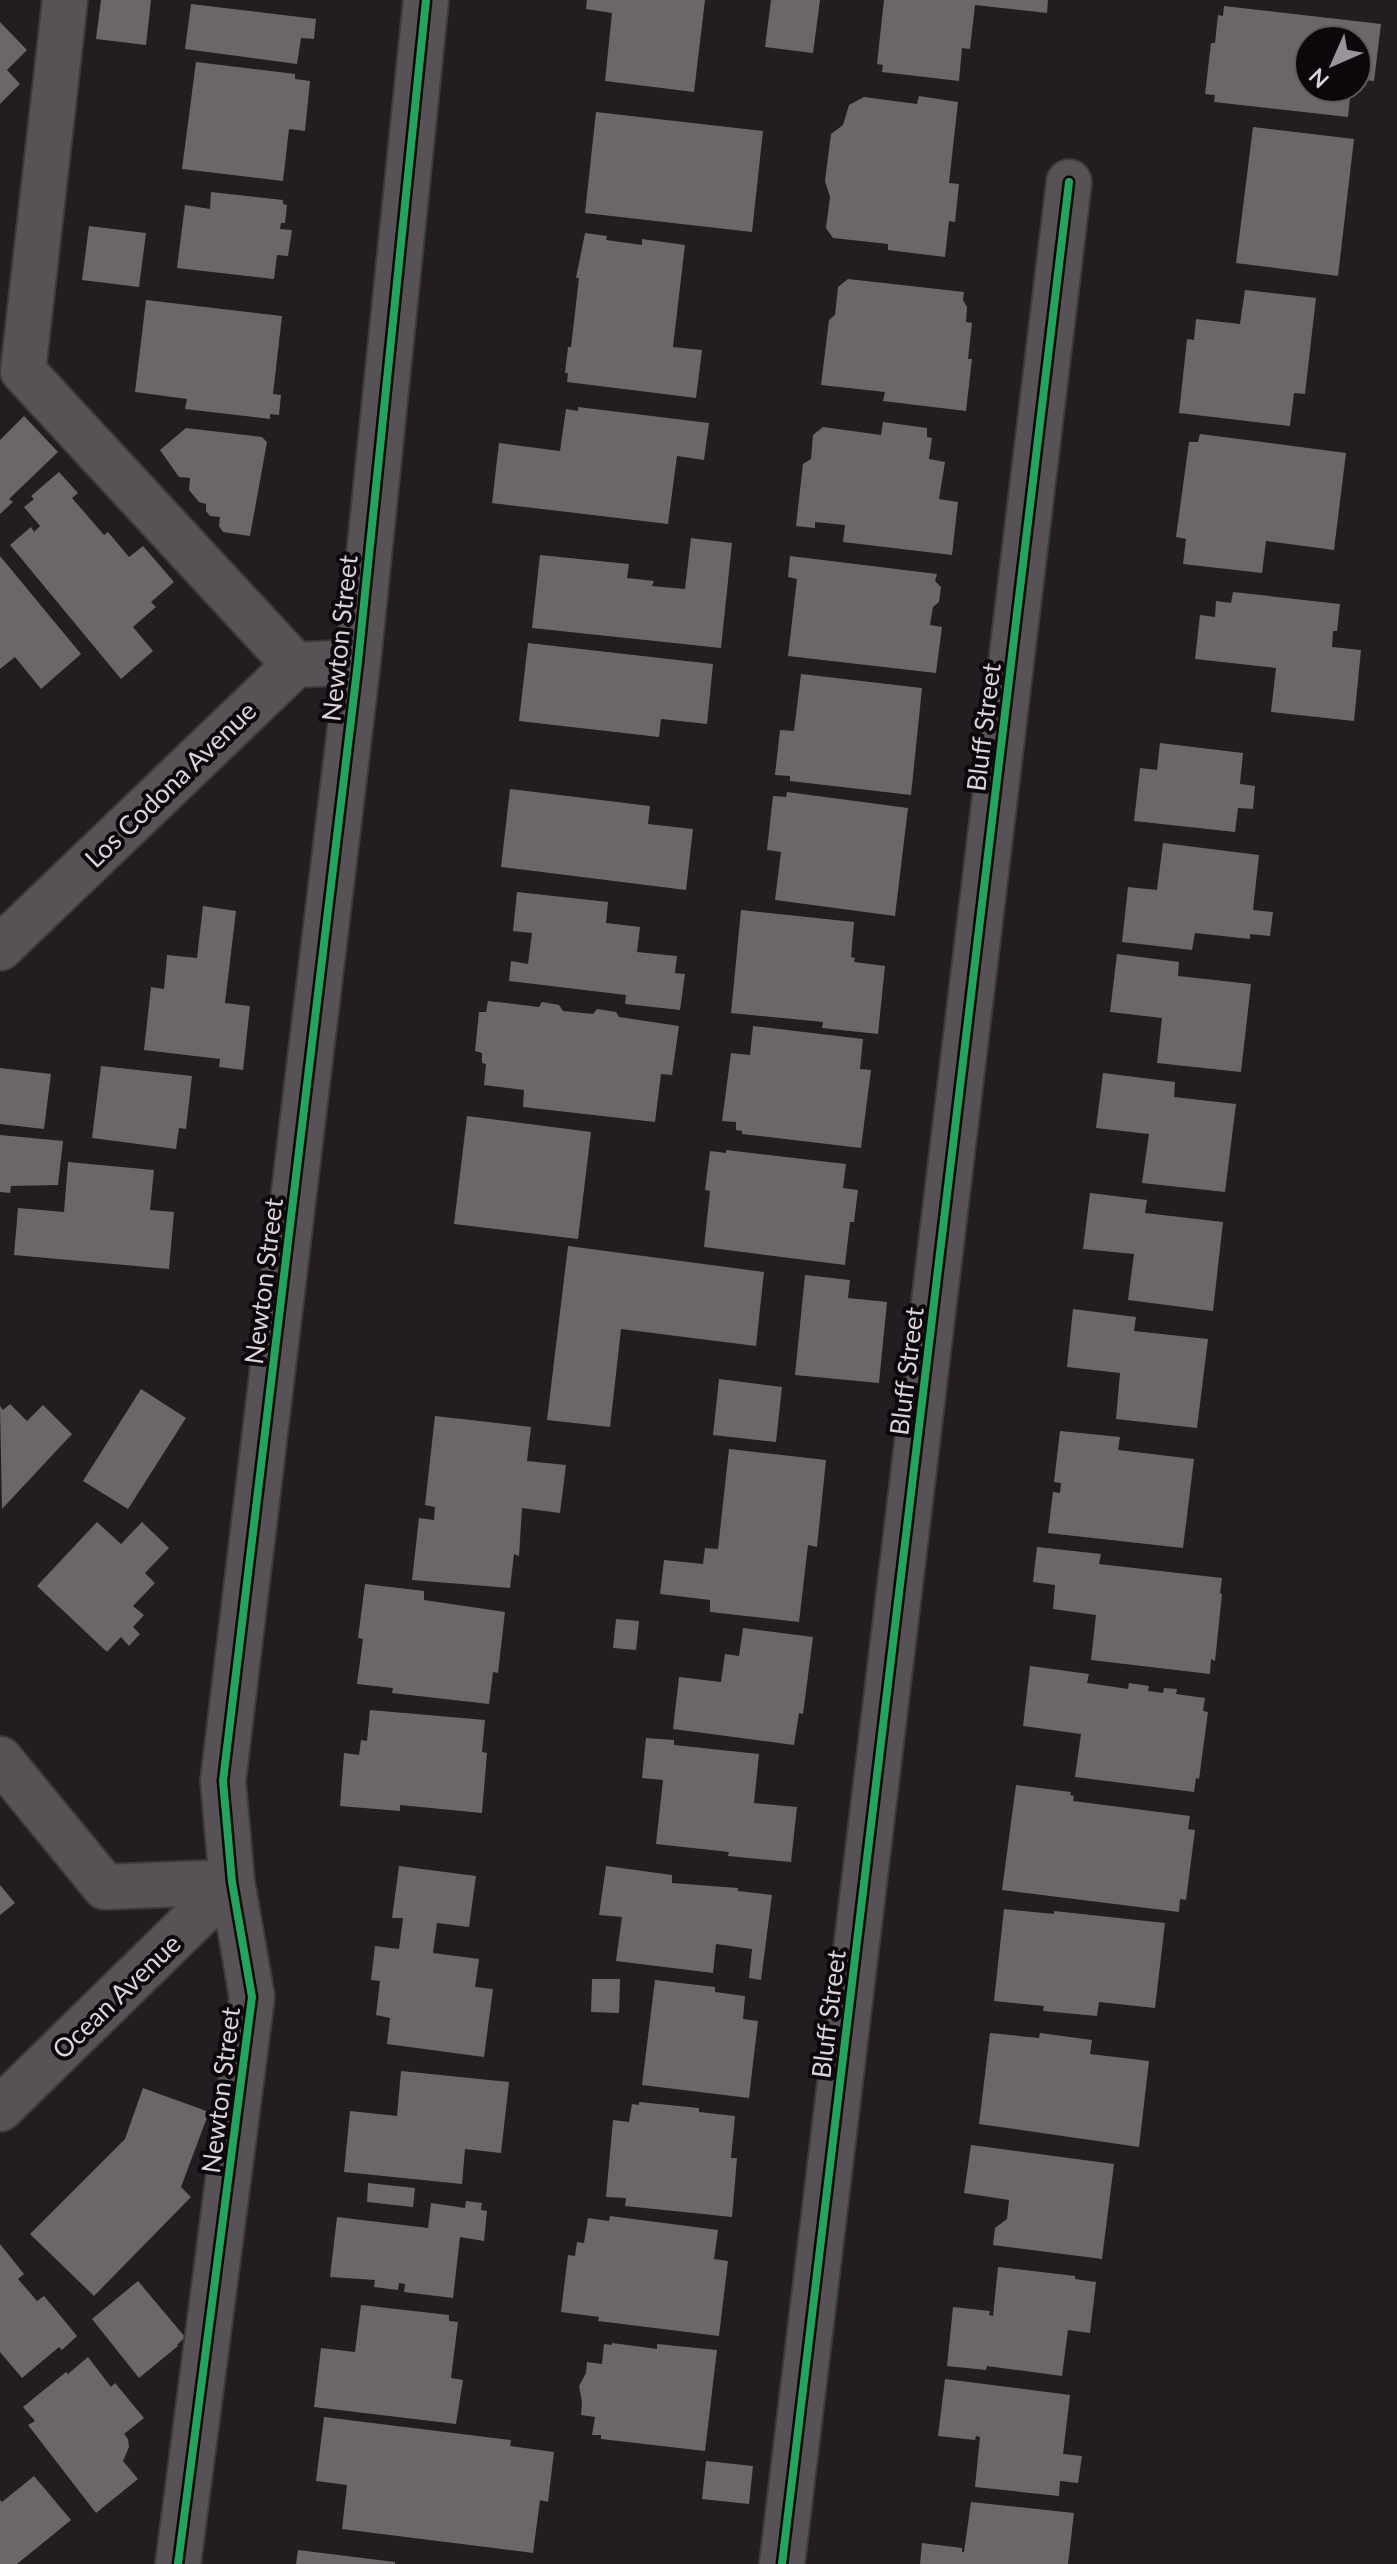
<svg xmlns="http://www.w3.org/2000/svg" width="1397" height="2564" font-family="Lato,sans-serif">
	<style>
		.building { fill: #6c666b }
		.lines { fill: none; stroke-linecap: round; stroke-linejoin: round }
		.minor-casing { stroke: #3d393c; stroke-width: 48 }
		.minor { stroke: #575256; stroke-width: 44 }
		.cycleway-casing { stroke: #0b070b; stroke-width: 13 }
		.cycleway { stroke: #20a55d; stroke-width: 8 }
		.labels { text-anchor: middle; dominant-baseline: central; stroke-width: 8; stroke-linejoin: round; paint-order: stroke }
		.street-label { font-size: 26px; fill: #dad3d9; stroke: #0b070b }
	</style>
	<rect width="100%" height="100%" fill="#231d22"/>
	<path class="building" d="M101 0H151L146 45 96 39Z
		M587 0H705L694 92 605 81 612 13 586 9Z
		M771 0H820L813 53 765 47Z
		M884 0H1048L1047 13 975 5 970 49 962 48 959 81 882 72 883 65 877 64Z
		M191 4 316 19 314 39 301 38 297 64 185 49Z
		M1224 6 1381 24 1374 81 1357 79V40H1309V88H1351L1348 117 1214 102 1215 95 1205 94 1211 43H1215L1218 15 1223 16Z
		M0 22 27 50 7 70 20 84 0 104Z
		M196 62 295 74V79L310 81 305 131 289 129 283 181 182 169Z
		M919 96 958 102 949 183 959 184 955 222 949 221 945 257 888 250V244L833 238 826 228 830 197 825 181 831 134 843 125 849 105 864 97 917 104Z
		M596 112 763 131 752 232 585 213Z
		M1253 127 1354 139 1338 276 1236 263Z
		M211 192 283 200V204L287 205 285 223H281L280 229 292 230 288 256 277 255 274 279 177 268 185 205 210 209Z
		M89 226 146 233 139 287 82 280Z
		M585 233 607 236 606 240 642 245V239L685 245 673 347 702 350 696 398 567 382 568 373H565L568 347H571L579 278H576Z
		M848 279 964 292 963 300 967 307 966 322 972 323 968 359H972L966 411 883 401 885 392 821 385 829 320 835 315 838 287Z
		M1245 290 1316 298 1305 394 1294 393 1290 426 1179 413 1187 339 1194 340 1196 319 1240 324Z
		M146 300 282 316 273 394 281 395 279 415 270 414V419L185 409 187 399 135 392Z
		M578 407 709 423 704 460 677 456 668 524 492 503 499 443 560 451 566 409 578 411Z
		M24 416 58 452 9 499 13 502 0 514V440Z
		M883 422 927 428V437L932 438 929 459 945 462 939 499 958 502 952 555 843 542 845 525 815 522V528L796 526 803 464 811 459 813 435 823 427 881 435Z
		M186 428 262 437 267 442 250 536 223 532 219 526 220 517 210 516 206 511V504L199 502 189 490 190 478 179 477 160 450Z
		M1200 434 1346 453 1334 550 1266 541 1262 573 1183 564 1186 539 1176 537 1189 442H1198Z
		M59 472 78 493 72 498 104 535 108 532 129 557 143 546 174 582 151 602 156 607 133 627 153 651 121 679 10 545 31 527 34 532 40 526 24 507 34 499 31 496Z
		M691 538 732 543 721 648 532 628 540 555 629 564 627 578 654 581 652 586 685 589Z
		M0 556 81 654 41 689 15 657 0 669Z
		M790 556 937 574 935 581 941 587 939 602 933 607 930 625 942 627 936 673 788 656 797 579 788 577Z
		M1233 592 1340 604 1337 631H1333L1332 647 1361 650 1354 721 1271 712 1276 668 1195 659 1200 615 1215 617 1216 601 1231 603Z
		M528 643 713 664 707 724 661 719 659 737 519 721Z
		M801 674 922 688 911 795 790 781V776L775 775 780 730 794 731Z
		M1160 743 1243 753 1240 784 1255 786 1253 809 1238 808 1235 832 1134 821 1140 768 1157 770Z
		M510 789 650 806 648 824 693 829 686 890 501 867Z
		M787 792 908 808 895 916 775 900 781 852 767 850 773 796 786 797Z
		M1163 843 1259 855 1253 910 1273 912 1270 936 1250 934V939L1195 933 1192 950 1122 942 1128 887 1157 890Z
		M517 892 608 902 606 923 640 927 637 952 677 956 675 973 685 974 680 1010 625 1004 626 995 509 981 511 961 528 964 532 933 513 931Z
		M203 906 236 911 225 1003 250 1006 243 1070 219 1067 220 1059 144 1050 151 987 164 989 167 955 197 958Z
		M741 910 854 922 851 957 855 958 854 962 885 966 878 1034 822 1028 823 1022 731 1013Z
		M1117 954 1179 962 1178 976 1251 984 1241 1072 1157 1063 1162 1018 1110 1012Z
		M488 1001 539 1007 542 1002 559 1005 563 1011 593 1014 597 1009 616 1012 619 1017 679 1026 672 1075 661 1074 655 1122 523 1107 524 1090 484 1085 486 1064 482 1063V1053L475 1051 479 1012H486Z
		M753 1026 863 1039 860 1069 871 1070 861 1148 742 1134V1131L736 1130V1122L722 1121 731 1053 750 1055Z
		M101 1066 192 1076 186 1129 179 1128 176 1149 92 1138Z
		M0 1068 51 1074 44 1129 0 1124Z
		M1103 1073 1175 1082 1174 1097 1236 1104 1225 1192 1142 1183 1149 1134 1096 1128Z
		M467 1116 591 1132 578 1239 454 1224Z
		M0 1135 63 1141 58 1185 11 1186 10 1193 0 1192Z
		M726 1150 846 1164 843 1188 858 1190 854 1222H850L845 1265 704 1247 710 1191 705 1190 710 1151 726 1153Z
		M68 1162 154 1170 150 1210 174 1212 169 1269 14 1255 18 1208 64 1212Z
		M1090 1193 1147 1200 1145 1213 1223 1222 1213 1311 1128 1300 1134 1254 1083 1249Z
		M568 1246 764 1272 756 1346 621 1329 610 1427 547 1420Z
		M805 1275 850 1280 848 1298 887 1302 879 1383 795 1375Z
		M1073 1309 1136 1317 1134 1331 1208 1339 1197 1428 1116 1419 1120 1373 1067 1367Z
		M719 1379 782 1387 776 1442 713 1435Z
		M141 1389 186 1418 128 1509 83 1481Z
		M10 1404 27 1421 43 1405 72 1434 2 1509 0 1406 3 1410Z
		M435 1416 531 1427 527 1461 566 1465 560 1513 522 1508 519 1556 514 1554 510 1588 412 1580 419 1518 434 1520 435 1507 425 1505Z
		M1060 1431 1120 1437 1118 1450 1194 1459 1183 1548 1048 1533 1053 1492 1060 1493 1061 1483 1054 1482Z
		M729 1449 826 1460 817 1547 808 1545 799 1622 710 1612V1600L660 1594 664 1560 703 1564 705 1548 718 1549Z
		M97 1522 121 1544 142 1522 169 1548 145 1573 155 1583 133 1606 144 1615 133 1627 140 1634 129 1646 121 1637 107 1652 37 1586Z
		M1037 1547 1101 1554 1099 1564 1222 1578 1220 1593 1222 1594 1215 1661 1211 1659 1210 1674 1091 1660 1096 1615 1053 1609 1055 1585 1033 1582Z
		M365 1584 424 1591V1600L505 1612 498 1673 493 1672 489 1704 392 1693 393 1688 357 1684 363 1639 358 1638Z
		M616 1619 639 1621 636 1650 613 1648Z
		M743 1628 813 1637 803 1714 799 1713 794 1745 673 1729 679 1677 721 1682 725 1654 739 1656Z
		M1030 1666 1089 1674 1087 1683 1128 1689 1129 1683 1149 1686 1148 1691 1163 1693 1164 1688 1177 1689 1176 1694 1205 1698 1203 1711 1208 1712 1199 1779 1196 1778 1194 1792 1075 1777 1081 1734 1023 1726Z
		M370 1710 485 1720 482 1752 487 1753 482 1813 400 1805V1811L340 1806 344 1753 359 1755 361 1740 367 1741Z
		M646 1738 674 1740V1745L759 1754 754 1803 797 1807 791 1862 728 1856 729 1852 656 1844 663 1780 642 1778Z
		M1016 1785 1071 1792 1070 1795 1074 1796 1073 1801 1190 1816 1188 1829 1195 1830 1186 1900 1180 1899 1179 1912 1002 1890Z
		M399 1866 476 1876 469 1927 437 1923 433 1953 479 1959 475 1987 493 1989 484 2057 387 2044 390 2018 376 2015 380 1981 371 1980 375 1946 399 1949 403 1918H392Z
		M606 1866 672 1875V1883L738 1888V1891L772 1895 761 1980 749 1978 752 1949 716 1944 713 1973 616 1961 622 1917 599 1915Z
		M0 1885 15 1903 0 1915Z
		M1004 1909 1054 1914V1911L1165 1923 1155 2008 1099 2002 1097 2016 1043 2011 1044 2006 994 2001Z
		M592 1979H620L619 2013 591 2012Z
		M655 1980 715 1987V1992L745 1996 743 2019 758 2021 749 2098 642 2085Z
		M990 2033 1039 2038 1040 2033 1092 2040 1090 2054 1149 2061 1139 2147 979 2124Z
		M401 2071 509 2082 501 2153 465 2149 462 2184 344 2172 350 2111 397 2116Z
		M143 2088 209 2112 181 2187 191 2197 94 2296 30 2234 125 2139Z
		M639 2102 699 2108V2112L735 2116 731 2158H737L732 2217 625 2206 626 2198 606 2197 613 2120 629 2122 632 2104 639 2105Z
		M971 2145 1114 2164 1102 2259 993 2245 995 2228 1007 2219 1009 2200 964 2193Z
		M368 2183 415 2188 413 2207 367 2202Z
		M466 2201 482 2203 481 2210 487 2211 484 2241 460 2237 453 2298 404 2292 405 2284 399 2283 398 2290 374 2287 375 2280 330 2277 337 2217 428 2228 431 2203 465 2208Z
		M610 2216 718 2230 714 2259 728 2261 719 2336 598 2321 599 2317 561 2312 568 2255 575 2256 577 2242 584 2243 588 2218 609 2221Z
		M0 2244 24 2274 18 2279 37 2301 44 2296 77 2336 62 2350 59 2347 22 2378 0 2352Z
		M998 2267 1075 2276V2279L1096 2282 1090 2333 1068 2330 1062 2376 987 2366 986 2370 947 2366 953 2307 990 2311 989 2315 993 2316Z
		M138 2281 185 2337 177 2345 178 2346 139 2378 92 2319Z
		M361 2305 449 2315V2321L458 2322 451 2378 463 2380 456 2424 314 2407 321 2348 355 2352Z
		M612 2343 657 2349V2344L717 2350 705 2451 601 2439V2435H592L595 2417 581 2415 582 2402 579 2386 586 2373 587 2362 602 2364 604 2344 612 2345Z
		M88 2357 111 2387 115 2383 144 2418 124 2434 128 2439 129 2447 123 2461 138 2479 96 2513 28 2425 35 2421 23 2407 66 2372 68 2374Z
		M945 2379 1070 2395 1063 2454 1082 2456 1078 2483 1060 2481 1059 2496 975 2487 980 2437 976 2436 975 2440 938 2436Z
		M324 2417 511 2440 510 2446 554 2452 548 2502 540 2500 533 2553 342 2529 347 2485 316 2481Z
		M706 2461 753 2466 749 2504 702 2499Z
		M34 2476 71 2520 17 2564H0V2500L2 2502Z
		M971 2502 1074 2513 1068 2564H920L922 2543 962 2548V2552H964Z
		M298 2550 395 2562V2564H296Z"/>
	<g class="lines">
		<g class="minor-casing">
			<path id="minor" d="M65 0 23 371 295 665
				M0 948 295 665 358 662
				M0 1759 105 1887 232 1882
				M0 2109 232 1882
				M178 2564 252 1997 232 1882 223 1781 358 662 426 0
				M782 2564 1069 182"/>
		</g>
		<use href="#minor" class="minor"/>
		<g class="cycleway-casing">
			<path id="cycleway" d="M178 2564 252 1997 232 1882 223 1781 358 662 426 0
				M782 2564 1069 182"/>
		</g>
		<use href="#cycleway" class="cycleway"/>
	</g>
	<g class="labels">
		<g class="street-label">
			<text transform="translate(339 638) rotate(-84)">Newton Street</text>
			<text transform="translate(983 727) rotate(-83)">Bluff Street</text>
			<text transform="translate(170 784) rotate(-44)">Los Codona Avenue</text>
			<text transform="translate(263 1281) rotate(-83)">Newton Street</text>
			<text transform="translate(906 1371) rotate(-83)">Bluff Street</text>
			<text transform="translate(116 1996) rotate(-44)">Ocean Avenue</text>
			<text transform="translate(828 2014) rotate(-83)">Bluff Street</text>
			<text transform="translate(220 2090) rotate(-83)">Newton Street</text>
		</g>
	</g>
	<g transform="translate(1333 64) rotate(225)"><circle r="38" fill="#0b070b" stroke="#5e595d" stroke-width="2"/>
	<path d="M0-6L14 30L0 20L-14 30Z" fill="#9a9399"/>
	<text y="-12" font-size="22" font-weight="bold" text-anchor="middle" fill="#dad3d9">N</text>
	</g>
</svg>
